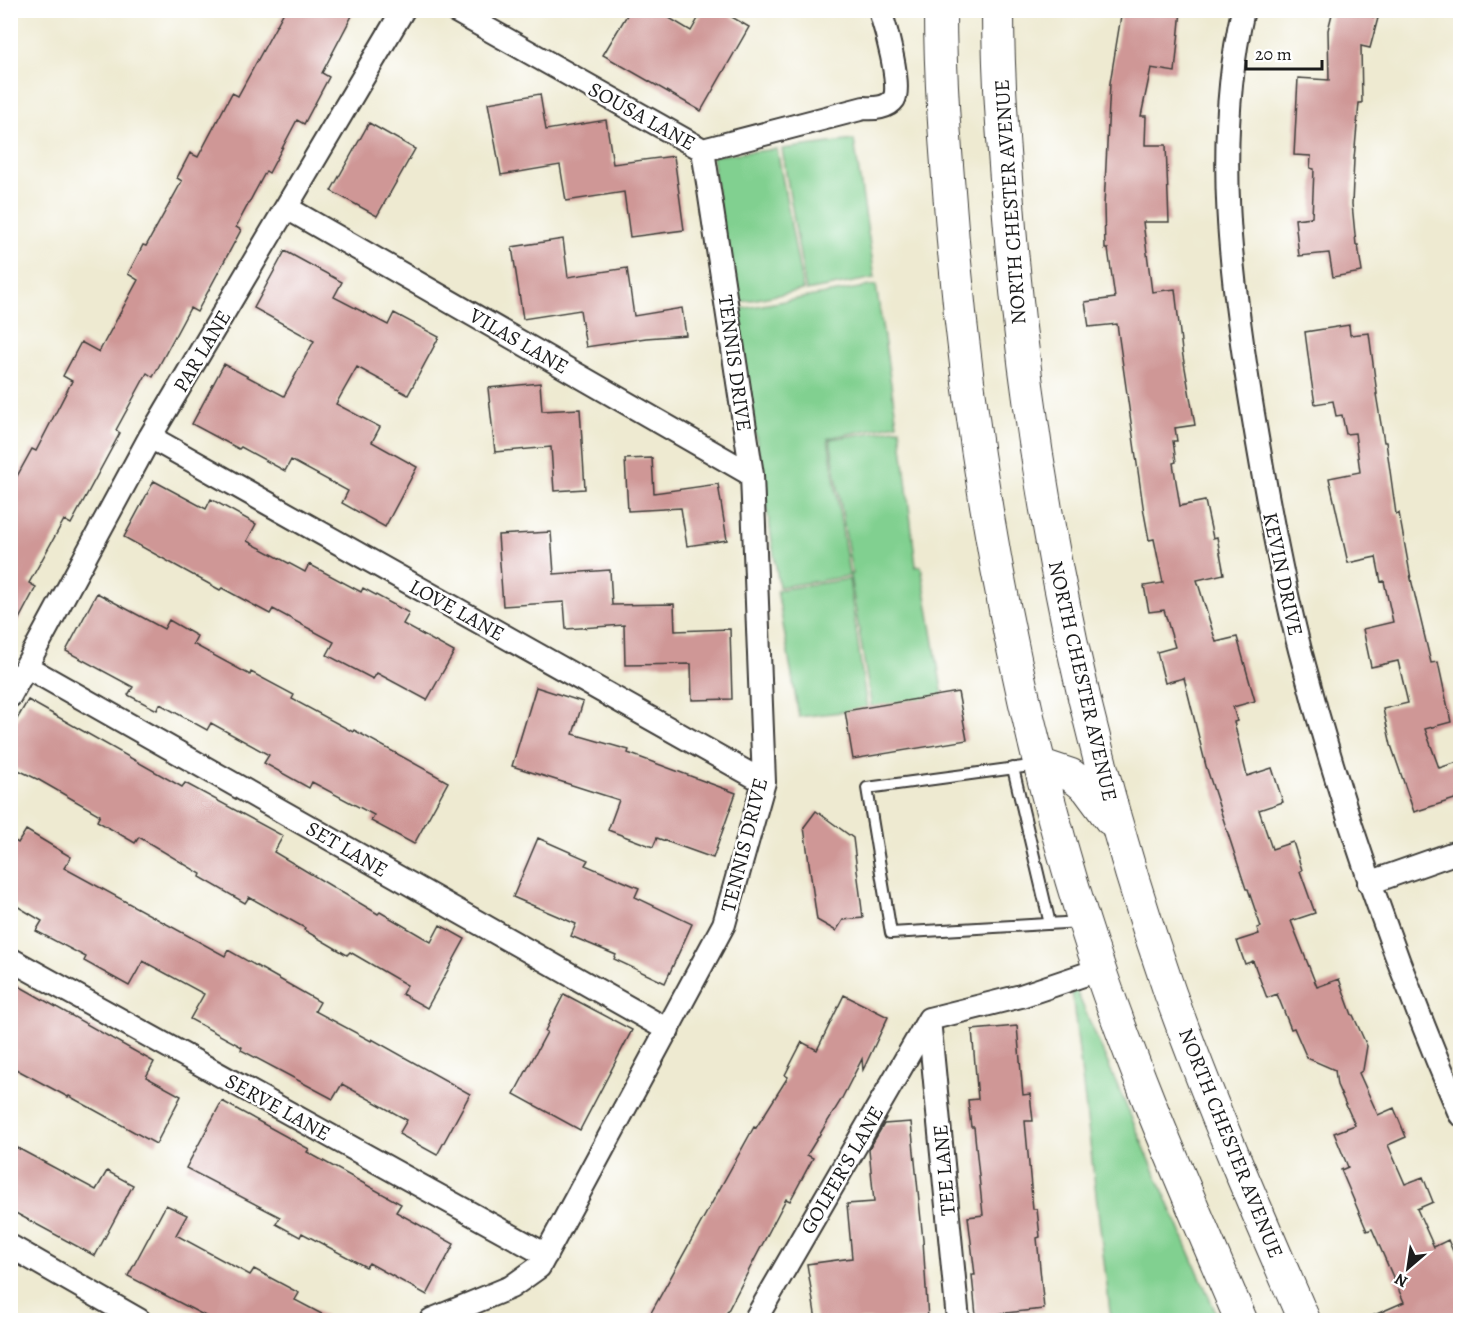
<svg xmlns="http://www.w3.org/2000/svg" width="1471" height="1331" font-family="Alegreya,serif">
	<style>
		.green { fill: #81d090; stroke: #4e7656; stroke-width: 1.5 }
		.building { fill: #cf9796 }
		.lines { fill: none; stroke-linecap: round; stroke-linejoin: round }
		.lane-casing { stroke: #3c3b37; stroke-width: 14 }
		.street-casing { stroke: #3c3b37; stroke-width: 26 }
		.secondary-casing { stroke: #3c3b37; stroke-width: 34 }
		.lane { stroke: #fff; stroke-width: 10 }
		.street { stroke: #fff; stroke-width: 22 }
		.secondary { stroke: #fff; stroke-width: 32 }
		.labels { text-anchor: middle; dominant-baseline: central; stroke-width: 5; stroke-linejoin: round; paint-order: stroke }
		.street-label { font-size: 21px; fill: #1c1c1c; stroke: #fff }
	</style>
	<rect width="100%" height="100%" fill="#fff"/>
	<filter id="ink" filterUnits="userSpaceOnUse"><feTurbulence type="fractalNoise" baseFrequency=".0167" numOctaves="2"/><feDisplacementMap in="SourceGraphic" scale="12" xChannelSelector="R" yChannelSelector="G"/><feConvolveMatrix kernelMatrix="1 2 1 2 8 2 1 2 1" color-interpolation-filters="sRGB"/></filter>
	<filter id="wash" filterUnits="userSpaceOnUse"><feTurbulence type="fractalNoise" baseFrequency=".008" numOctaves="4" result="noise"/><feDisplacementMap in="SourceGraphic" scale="24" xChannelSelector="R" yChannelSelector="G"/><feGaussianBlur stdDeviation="1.35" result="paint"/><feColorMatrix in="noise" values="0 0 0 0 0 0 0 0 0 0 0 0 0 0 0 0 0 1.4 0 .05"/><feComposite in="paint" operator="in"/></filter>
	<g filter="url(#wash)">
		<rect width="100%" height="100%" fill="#eeead1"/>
		<path class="green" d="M854 140 875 278 806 291 782 149Z
			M777 149 803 290 731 304 712 156Z
			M876 285 897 424 828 438 849 574H852L830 439 900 428 916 566 914 567 921 566 943 696 872 709 850 576 779 587 758 450 734 310Z
			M849 579 867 709 799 717 777 590Z
			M1070 976 1219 1320H1111Z"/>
		<g id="blocks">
			<path class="building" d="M285 10H355L322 73 329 77 304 124 297 120 269 173 266 171 236 227 241 230 197 312 190 308 153 377 147 373 116 430 120 433 71 524 64 520 29 583 36 587 10 636V489L32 449 36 451 72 381 63 376 81 342 99 352 138 280 128 274 143 245 146 246 182 181 177 178 190 153 198 157 232 93 238 96Z
				M630 10H656L691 31 703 10H720L749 27 701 111 603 55Z
				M1122 10H1181L1175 72 1151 68 1141 116H1146L1145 145H1166L1169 222H1143L1152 292 1175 289 1182 351 1195 425 1175 428 1177 441H1173L1176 462 1173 463 1180 506 1205 501 1213 538 1217 537 1224 574 1197 580 1216 642 1237 637 1255 701 1233 707 1237 721 1234 722 1247 776 1272 768 1283 802 1259 810 1272 849 1293 842 1302 870 1300 871 1315 913 1291 921 1317 987 1339 979 1352 1015H1353L1367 1046 1363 1070 1359 1073 1378 1115 1394 1108 1406 1137 1388 1145 1405 1184 1423 1177 1433 1202 1417 1209 1434 1247 1448 1240 1461 1269V1320H1363L1404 1302 1372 1229 1367 1231 1341 1170 1348 1167 1334 1133 1355 1125 1337 1085 1335 1070 1307 1058 1294 1028 1291 1029 1277 994 1267 998 1253 961 1245 964 1237 941 1259 934 1257 928 1261 927 1248 889H1246L1206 766 1184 678 1165 683 1157 652 1175 647 1164 610 1149 612 1144 586 1163 583 1154 539 1149 540 1144 513 1117 324 1089 327 1085 302 1115 298 1108 249H1105L1104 206 1110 83Z
				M1333 10H1371L1370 16 1378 18 1370 48 1361 46 1362 103H1359L1354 159 1352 204 1356 245H1358L1362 272 1333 277 1329 253 1299 256 1295 219 1312 217 1314 169 1310 168 1311 156 1294 155 1298 78 1329 80 1328 30Z
				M540 94 546 130 606 120 613 164 674 156 684 230 630 237 624 192 566 201 560 165 501 175 488 103Z
				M369 123 415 149 377 216 331 191Z
				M563 239 568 277 627 268 634 316 682 308 686 335 646 338 586 347 580 310 523 319 512 247Z
				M285 251 342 282 334 297 388 325 394 313 439 337 408 395 357 367 336 404 380 427 372 442 417 467 385 527 342 503 348 491 291 460 285 471 241 447 239 449 192 424 224 364 284 396 314 341 254 308Z
				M1349 325 1350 335 1369 333 1377 394H1376L1384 442H1386L1396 514 1399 513 1411 579 1431 663 1438 662 1451 722 1425 729 1439 768 1461 761V797L1414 812 1391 745 1383 709 1408 703 1398 661 1371 667 1363 629 1393 622 1384 581 1381 582 1376 557 1348 563 1329 478 1360 472 1355 433 1346 434 1342 415 1336 416 1333 401 1315 404 1311 378 1305 332Z
				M540 383 542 411 580 409 585 489 554 491 551 447 495 452 488 388Z
				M652 458 654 493 718 484 727 540 687 546 681 508 628 511 625 459Z
				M154 481 206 509 211 499 256 524 247 541 305 572 309 564 361 592 363 588 409 613 403 624 454 652 427 700 377 673 373 679 327 655 334 642 273 609 270 614 222 588 220 590 124 537Z
				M551 532 554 574 610 570 612 605 674 604 675 631 730 629 732 699 692 700 691 664 625 665 624 625 566 629 564 602 503 606 498 535Z
				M97 593 164 629 169 620 197 636 193 644 250 675 251 672 294 695 292 699 353 732 354 730 448 782 414 844 371 821 374 815 312 782 309 788 264 763 269 755 211 723 207 730 160 704 157 710 128 695 133 687 66 651Z
				M536 687 583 702 573 734 629 750 628 753 736 793 713 858 657 838 653 847 608 830 619 800 512 766Z
				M958 692 967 740 853 759 845 711Z
				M28 700 182 787 185 783 283 836 274 852 378 914 380 912 431 942 440 925 465 939 427 1008 402 994 407 985 350 952 347 955 304 930 305 928 249 897 245 903 200 877 201 874 139 837 135 843 97 821 100 815 39 780 10 766V731Z
				M816 811 853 838 863 918 843 920 836 931 817 920 804 827Z
				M26 830 71 857 64 868 225 956 228 950 267 972 320 1002 315 1011 371 1041 372 1039 470 1094 437 1155 399 1134 407 1120 342 1084 333 1099 241 1050 242 1047 190 1019 204 994 143 961 129 986 84 961 86 957 36 931 42 921 10 902V838L18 843Z
				M538 838 588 860 585 865 639 888 635 897 692 924 665 983 614 959 616 955 571 936 576 924 513 897Z
				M10 981 154 1062 146 1077 181 1096 156 1144 69 1096 68 1097 10 1066Z
				M564 994 632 1030 580 1130 514 1094 547 1032 545 1031Z
				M844 995 888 1017 863 1070 862 1059 841 1100 807 1155 813 1158 790 1201 786 1199 723 1320H647L754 1127 756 1128 788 1077 785 1075 802 1042 817 1050Z
				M1017 1026 1023 1095 1030 1094 1033 1121H1025L1033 1209H1037L1040 1237 1037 1238 1044 1309 976 1316 972 1275H975L968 1217 983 1215 974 1127H971L968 1100 978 1099 972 1030Z
				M222 1101 309 1149 307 1152 401 1204 396 1212 454 1244 427 1295 369 1263 366 1267 302 1233 300 1237 276 1224 280 1217 186 1168Z
				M911 1122 923 1240 928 1320H816L807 1264 852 1258 847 1204 874 1202 869 1149 884 1124Z
				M10 1144 96 1190 107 1171 133 1185 95 1256 10 1210Z
				M166 1205 187 1215 176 1235 250 1275 254 1269 299 1293 295 1300 333 1320H213L128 1276Z"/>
		</g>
	</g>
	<g filter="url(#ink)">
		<use href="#blocks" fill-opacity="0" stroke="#3c3b37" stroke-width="1.5"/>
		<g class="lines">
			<g class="lane-casing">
				<path id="lane" d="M1038 765 867 788 891 933 1081 922
					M1013 768 1050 924"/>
			</g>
			<g class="street-casing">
				<path id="street" d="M454 10 703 150 864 108C873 109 888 108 894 99 902 86 885 26 880 10
					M1243 10C1213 143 1231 282 1253 414 1266 493 1280 572 1300 650 1341 809 1395 963 1460 1114
					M287 208 752 475
					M150 437 764 782
					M27 667 668 1030
					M10 696 150 437 403 10
					M1369 883 1460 851
					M10 959 546 1255
					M929 1019 958 1320
					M929 1019 1021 996 1101 969
					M10 1246 139 1320
					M431 1320 511 1287 539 1267 724 924 764 782 752 475 703 150
					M755 1320 929 1019"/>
			</g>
			<g class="secondary-casing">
				<path id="secondary" d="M940 10C940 88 947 165 953 241 973 471 1015 701 1084 922 1127 1058 1185 1189 1241 1320
					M998 10C998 83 1004 156 1010 228 1032 488 1084 746 1170 993 1210 1104 1257 1212 1304 1320
					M1041 765 1071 775 1087 788 1110 819"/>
			</g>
			<use href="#lane" class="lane"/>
			<use href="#street" class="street"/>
			<use href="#secondary" class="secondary"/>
		</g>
	</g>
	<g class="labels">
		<g class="street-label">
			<text transform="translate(642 116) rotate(29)">SOUSA LANE</text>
			<text transform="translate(1010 202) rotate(-94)">NORTH CHESTER AVENUE</text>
			<text transform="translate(519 341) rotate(30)">VILAS LANE</text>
			<text transform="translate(202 351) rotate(-59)">PAR LANE</text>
			<text transform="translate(735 363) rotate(82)">TENNIS DRIVE</text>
			<text transform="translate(1283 574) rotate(78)">KEVIN DRIVE</text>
			<text transform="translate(457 610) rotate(29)">LOVE LANE</text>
			<text transform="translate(1083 681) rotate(77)">NORTH CHESTER AVENUE</text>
			<text transform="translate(744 845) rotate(-76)">TENNIS DRIVE</text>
			<text transform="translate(347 849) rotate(30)">SET LANE</text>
			<text transform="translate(278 1107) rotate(29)">SERVE LANE</text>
			<text transform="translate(1231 1143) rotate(68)">NORTH CHESTER AVENUE</text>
			<text transform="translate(842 1170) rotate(-60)">GOLFER'S LANE</text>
			<text transform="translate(944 1170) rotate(-95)">TEE LANE</text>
		</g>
	</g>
	<rect width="1471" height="1331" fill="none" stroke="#fff" stroke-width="36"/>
	<g transform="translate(1408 1268) rotate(209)" stroke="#ffffff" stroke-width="4.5" paint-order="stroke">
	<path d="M0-4.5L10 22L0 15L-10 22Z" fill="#1c1c1c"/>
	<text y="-9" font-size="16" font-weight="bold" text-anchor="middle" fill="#1c1c1c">N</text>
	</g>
	<path d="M1246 60v9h76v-9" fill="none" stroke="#1c1c1c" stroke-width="3"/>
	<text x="1255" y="60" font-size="18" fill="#1c1c1c" stroke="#ffffff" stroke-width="4.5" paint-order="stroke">20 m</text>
</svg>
